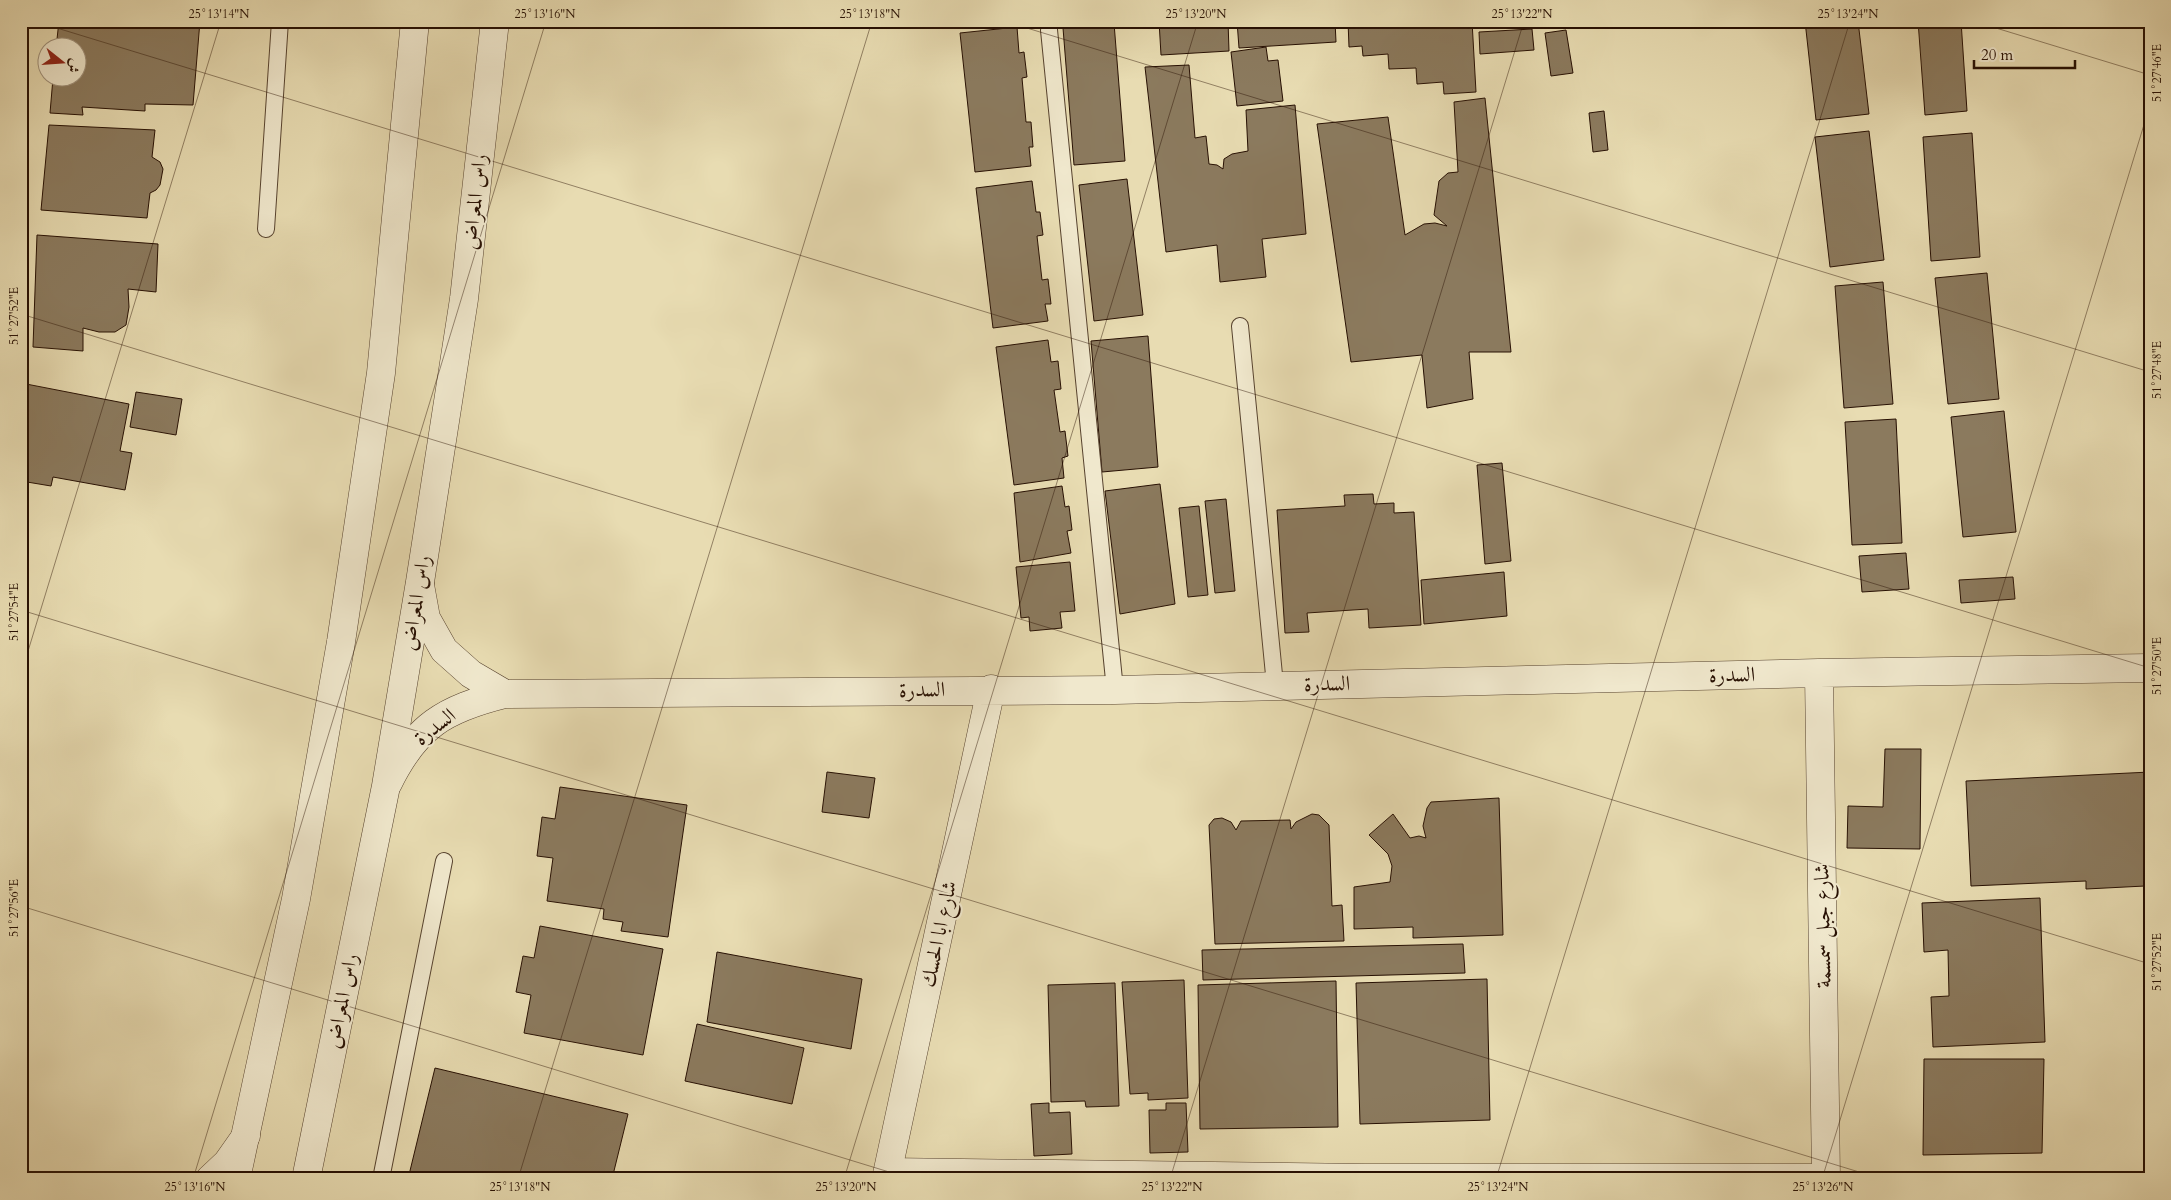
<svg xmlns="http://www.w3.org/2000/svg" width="2171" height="1200" font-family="Cardo,Amiri,serif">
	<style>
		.building { fill: #8b7a5e; stroke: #271003 }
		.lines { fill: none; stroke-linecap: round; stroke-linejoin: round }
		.service-casing { stroke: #57432f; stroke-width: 18 }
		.minor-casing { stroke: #57432f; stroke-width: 29 }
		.tertiary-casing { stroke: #57432f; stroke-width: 29 }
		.service { stroke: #f0e8cd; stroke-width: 16 }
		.minor { stroke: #f0e8cd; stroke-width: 28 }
		.tertiary { stroke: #f0e8cd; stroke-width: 28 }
		.ticks { fill: none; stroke: #271003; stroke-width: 1; stroke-opacity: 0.45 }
		.labels { text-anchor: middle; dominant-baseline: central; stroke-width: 4; stroke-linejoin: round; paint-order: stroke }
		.street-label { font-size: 21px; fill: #271003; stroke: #f0e8cd }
		.neatline { fill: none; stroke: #271003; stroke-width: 2 }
		.ticks-label { font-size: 12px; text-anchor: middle; fill: #271003 }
	</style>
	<rect width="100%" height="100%" fill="#e8dcb2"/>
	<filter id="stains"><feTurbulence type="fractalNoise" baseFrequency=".004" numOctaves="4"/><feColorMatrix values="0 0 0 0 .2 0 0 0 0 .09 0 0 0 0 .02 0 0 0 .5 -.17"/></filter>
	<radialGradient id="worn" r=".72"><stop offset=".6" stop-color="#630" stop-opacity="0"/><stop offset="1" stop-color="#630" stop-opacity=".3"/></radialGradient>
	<path class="building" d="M59 21H200L193 105 145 104V111L82 107 83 115 50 113 53 78H78V48H56Z
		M1159 21H1228L1229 51 1161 55Z
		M1237 21H1335L1336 42 1239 48Z
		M1348 21H1472L1476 92 1444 94 1443 82 1417 84 1416 68 1389 69 1388 54 1363 56 1362 46 1349 47Z
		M1805 21H1858L1869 114 1816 120Z
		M1918 21H1961L1967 111 1925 115Z
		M1114 23 1125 161 1074 165 1063 28Z
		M1017 27 1019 53 1024 52 1027 77 1022 78 1026 122H1031L1033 147H1029L1031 166 975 172 960 33Z
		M1532 29 1534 50 1480 54 1479 32Z
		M1566 30 1573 73 1551 76 1545 33Z
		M1266 47 1268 61 1278 60 1283 101 1237 106 1231 52Z
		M1189 65 1195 138 1206 136 1209 164 1217 165 1223 169 1224 159 1232 154 1248 151 1246 110 1295 105 1306 234 1262 239 1266 277 1220 282 1217 245 1166 252 1145 67Z
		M1485 98 1511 352H1469L1473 399 1427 408 1422 355 1351 362 1317 124 1388 117 1405 235 1424 224 1435 223 1447 226 1434 215 1439 181 1448 173 1458 172 1454 102Z
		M1604 111 1608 150 1593 152 1589 113Z
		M49 125 155 130 152 157 160 162 163 169 160 185 156 190 150 193 147 218 41 210Z
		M1869 131 1884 260 1830 267 1815 137Z
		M1972 133 1980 257 1931 261 1923 137Z
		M1127 179 1143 315 1094 321 1079 185Z
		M1032 181 1036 212H1040L1043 235 1037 236 1042 280 1048 279 1051 304H1045L1048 321 993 328 976 188Z
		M37 235 158 244 156 292 128 289 129 307 126 325 115 332H99L83 328V351L33 347Z
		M1987 273 1999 399 1948 404 1935 278Z
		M1883 282 1893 404 1844 408 1835 286Z
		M1148 336 1158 467 1102 472 1091 341Z
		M1048 340 1051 362 1058 361 1061 389 1054 390 1060 432 1065 431 1068 456 1062 458 1064 478 1014 485 996 347Z
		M21 383 129 404 120 451 132 453 125 490 53 477 51 486 21 481Z
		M136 392 182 399 176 435 130 427Z
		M2004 411 2016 532 1963 537 1951 417Z
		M1896 419 1902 543 1852 545 1845 422Z
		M1502 463 1511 561 1485 564 1477 465Z
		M1160 484 1175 604 1120 614 1105 491Z
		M1062 486 1065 507 1069 506 1072 530 1067 531 1071 553 1020 562 1014 493Z
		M1373 494 1374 504 1394 503V513L1414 512 1421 625 1369 628 1368 609 1307 613 1309 632 1285 633 1277 510 1345 506 1344 495Z
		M1226 499 1235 591 1215 593 1205 501Z
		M1199 506 1208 595 1188 597 1179 508Z
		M1906 553 1909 589 1862 592 1859 556Z
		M1070 562 1075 611 1060 612 1062 628 1030 631 1029 617 1021 618 1016 567Z
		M1504 572 1507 616 1424 624 1421 580Z
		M2013 577 2015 599 1961 603 1959 580Z
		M1885 749H1921L1920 849 1847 848 1848 806 1883 807Z
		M827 772 875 778 869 818 822 812Z
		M2150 772V870H2144L2145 886 2086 889V881L1971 886 1966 781Z
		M560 787 687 805 668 937 621 931 623 922 603 919 604 909 547 901 553 858 537 856 542 817 555 819Z
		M1499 798 1503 935 1413 938V927L1354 929V887L1390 882 1392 866 1388 854 1369 835 1393 814 1410 838 1419 836 1426 838 1423 826 1427 808 1431 802Z
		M1312 814 1319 815 1329 825 1332 906 1342 905 1344 941 1215 944 1209 825 1214 819 1222 818 1231 822 1236 830 1241 821 1290 820 1291 829 1296 822Z
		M2040 898 2045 1042 1933 1047 1931 997 1949 996 1948 950 1924 952 1922 903Z
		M540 926 663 949 643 1055 524 1033 531 995 516 992 523 956 534 958Z
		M1463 944 1465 973 1203 980 1202 950Z
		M717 952 862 979 851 1049 707 1022Z
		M1487 979 1490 1120 1360 1124 1356 983Z
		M1184 980 1188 1098 1148 1100V1093L1130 1094 1122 982Z
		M1336 981 1338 1127 1200 1129 1198 985Z
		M1115 983 1119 1106 1086 1107 1085 1101 1051 1102 1048 985Z
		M697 1024 804 1048 792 1104 685 1081Z
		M1924 1059H2044L2042 1153 1923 1155Z
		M435 1068 628 1114 612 1179H408Z
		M1049 1103V1113L1070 1112 1072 1154 1034 1156 1031 1104Z
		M1166 1103H1186L1188 1152 1150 1153 1149 1110H1166Z"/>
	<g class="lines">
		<g class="service-casing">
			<path id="service" d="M1049 30 1115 690
				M266 229 280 21
				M1240 326 1275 685
				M381 1179 444 861"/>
		</g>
		<g class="minor-casing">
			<path id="minor" d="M420 585 426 618 444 650 471 674 505 694
				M1819 673 1826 1179
				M388 783C416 726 444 709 505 694L1115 690 1819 673 2150 668
				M888 1172 1364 1178H1826
				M210 1179 227 1163 246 1136
				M886 1179 991 689"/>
		</g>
		<g class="tertiary-casing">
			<path id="tertiary" d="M236 1179 296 899 341 642 381 373 415 21
				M306 1179 386 786 420 582 464 299 495 21"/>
		</g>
		<use href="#service" class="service"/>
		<use href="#minor" class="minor"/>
		<use href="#tertiary" class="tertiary"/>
	</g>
	<path class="ticks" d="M34 21 2150 668M1004 21 2150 372M1973 21 2150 75M21 314 2150 964M21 610 1882 1179M21 674 221 21M21 906 912 1179M193 1179 546 21M518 1179 872 21M844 1179 1198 21M1170 1179 1524 21M1496 1179 1850 21M1822 1179 2150 105M2147 1179 2150 1171"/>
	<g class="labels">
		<g class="street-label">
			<text transform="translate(475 202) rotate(-84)">راس المعراض</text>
			<text transform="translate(416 603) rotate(-81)">راس المعراض</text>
			<text transform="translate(1732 675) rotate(-1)">السدرة</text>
			<text transform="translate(1327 684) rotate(-1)">السدرة</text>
			<text transform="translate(922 690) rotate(-1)">السدرة</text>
			<text transform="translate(435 727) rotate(-38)">السدرة</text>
			<text transform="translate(1823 926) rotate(-91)">شارع جبل سمسمة</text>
			<text transform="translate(939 934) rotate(-78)">شارع ابا الحسك</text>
			<text transform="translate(342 1001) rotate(-79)">راس المعراض</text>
		</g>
	</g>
	<rect width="2171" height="1200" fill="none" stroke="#e8dcb2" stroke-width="55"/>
	<g transform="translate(62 62) rotate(107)"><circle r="24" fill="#f0e8cd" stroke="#a0927c"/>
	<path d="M0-4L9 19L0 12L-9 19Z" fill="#8f2418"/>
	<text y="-8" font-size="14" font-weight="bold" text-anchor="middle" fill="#271003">ش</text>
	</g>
	<path d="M1974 60v8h101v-8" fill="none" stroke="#271003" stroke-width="2.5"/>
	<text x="1981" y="60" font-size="15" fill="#271003" stroke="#f0e8cd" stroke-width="4" paint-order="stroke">20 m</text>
	<rect x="28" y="28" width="2116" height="1144" class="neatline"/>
	<g class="ticks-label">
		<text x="219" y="18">25°13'14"N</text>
		<text x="545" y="18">25°13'16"N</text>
		<text x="870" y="18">25°13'18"N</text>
		<text x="1196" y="18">25°13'20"N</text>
		<text x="1522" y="18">25°13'22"N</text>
		<text x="1848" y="18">25°13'24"N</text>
		<text transform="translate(2157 73) rotate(-90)" y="4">51°27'46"E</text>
		<text transform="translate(14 316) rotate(-90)" y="4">51°27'52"E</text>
		<text transform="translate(2157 370) rotate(-90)" y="4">51°27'48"E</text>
		<text transform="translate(14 612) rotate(-90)" y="4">51°27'54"E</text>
		<text transform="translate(2157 666) rotate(-90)" y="4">51°27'50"E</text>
		<text transform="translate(14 908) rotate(-90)" y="4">51°27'56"E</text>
		<text transform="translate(2157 962) rotate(-90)" y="4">51°27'52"E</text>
		<text x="195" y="1191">25°13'16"N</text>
		<text x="520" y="1191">25°13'18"N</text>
		<text x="846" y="1191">25°13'20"N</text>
		<text x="1172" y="1191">25°13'22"N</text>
		<text x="1498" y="1191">25°13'24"N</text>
		<text x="1823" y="1191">25°13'26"N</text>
	</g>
	<rect width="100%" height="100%" filter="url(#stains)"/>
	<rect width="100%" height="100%" fill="url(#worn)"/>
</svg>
